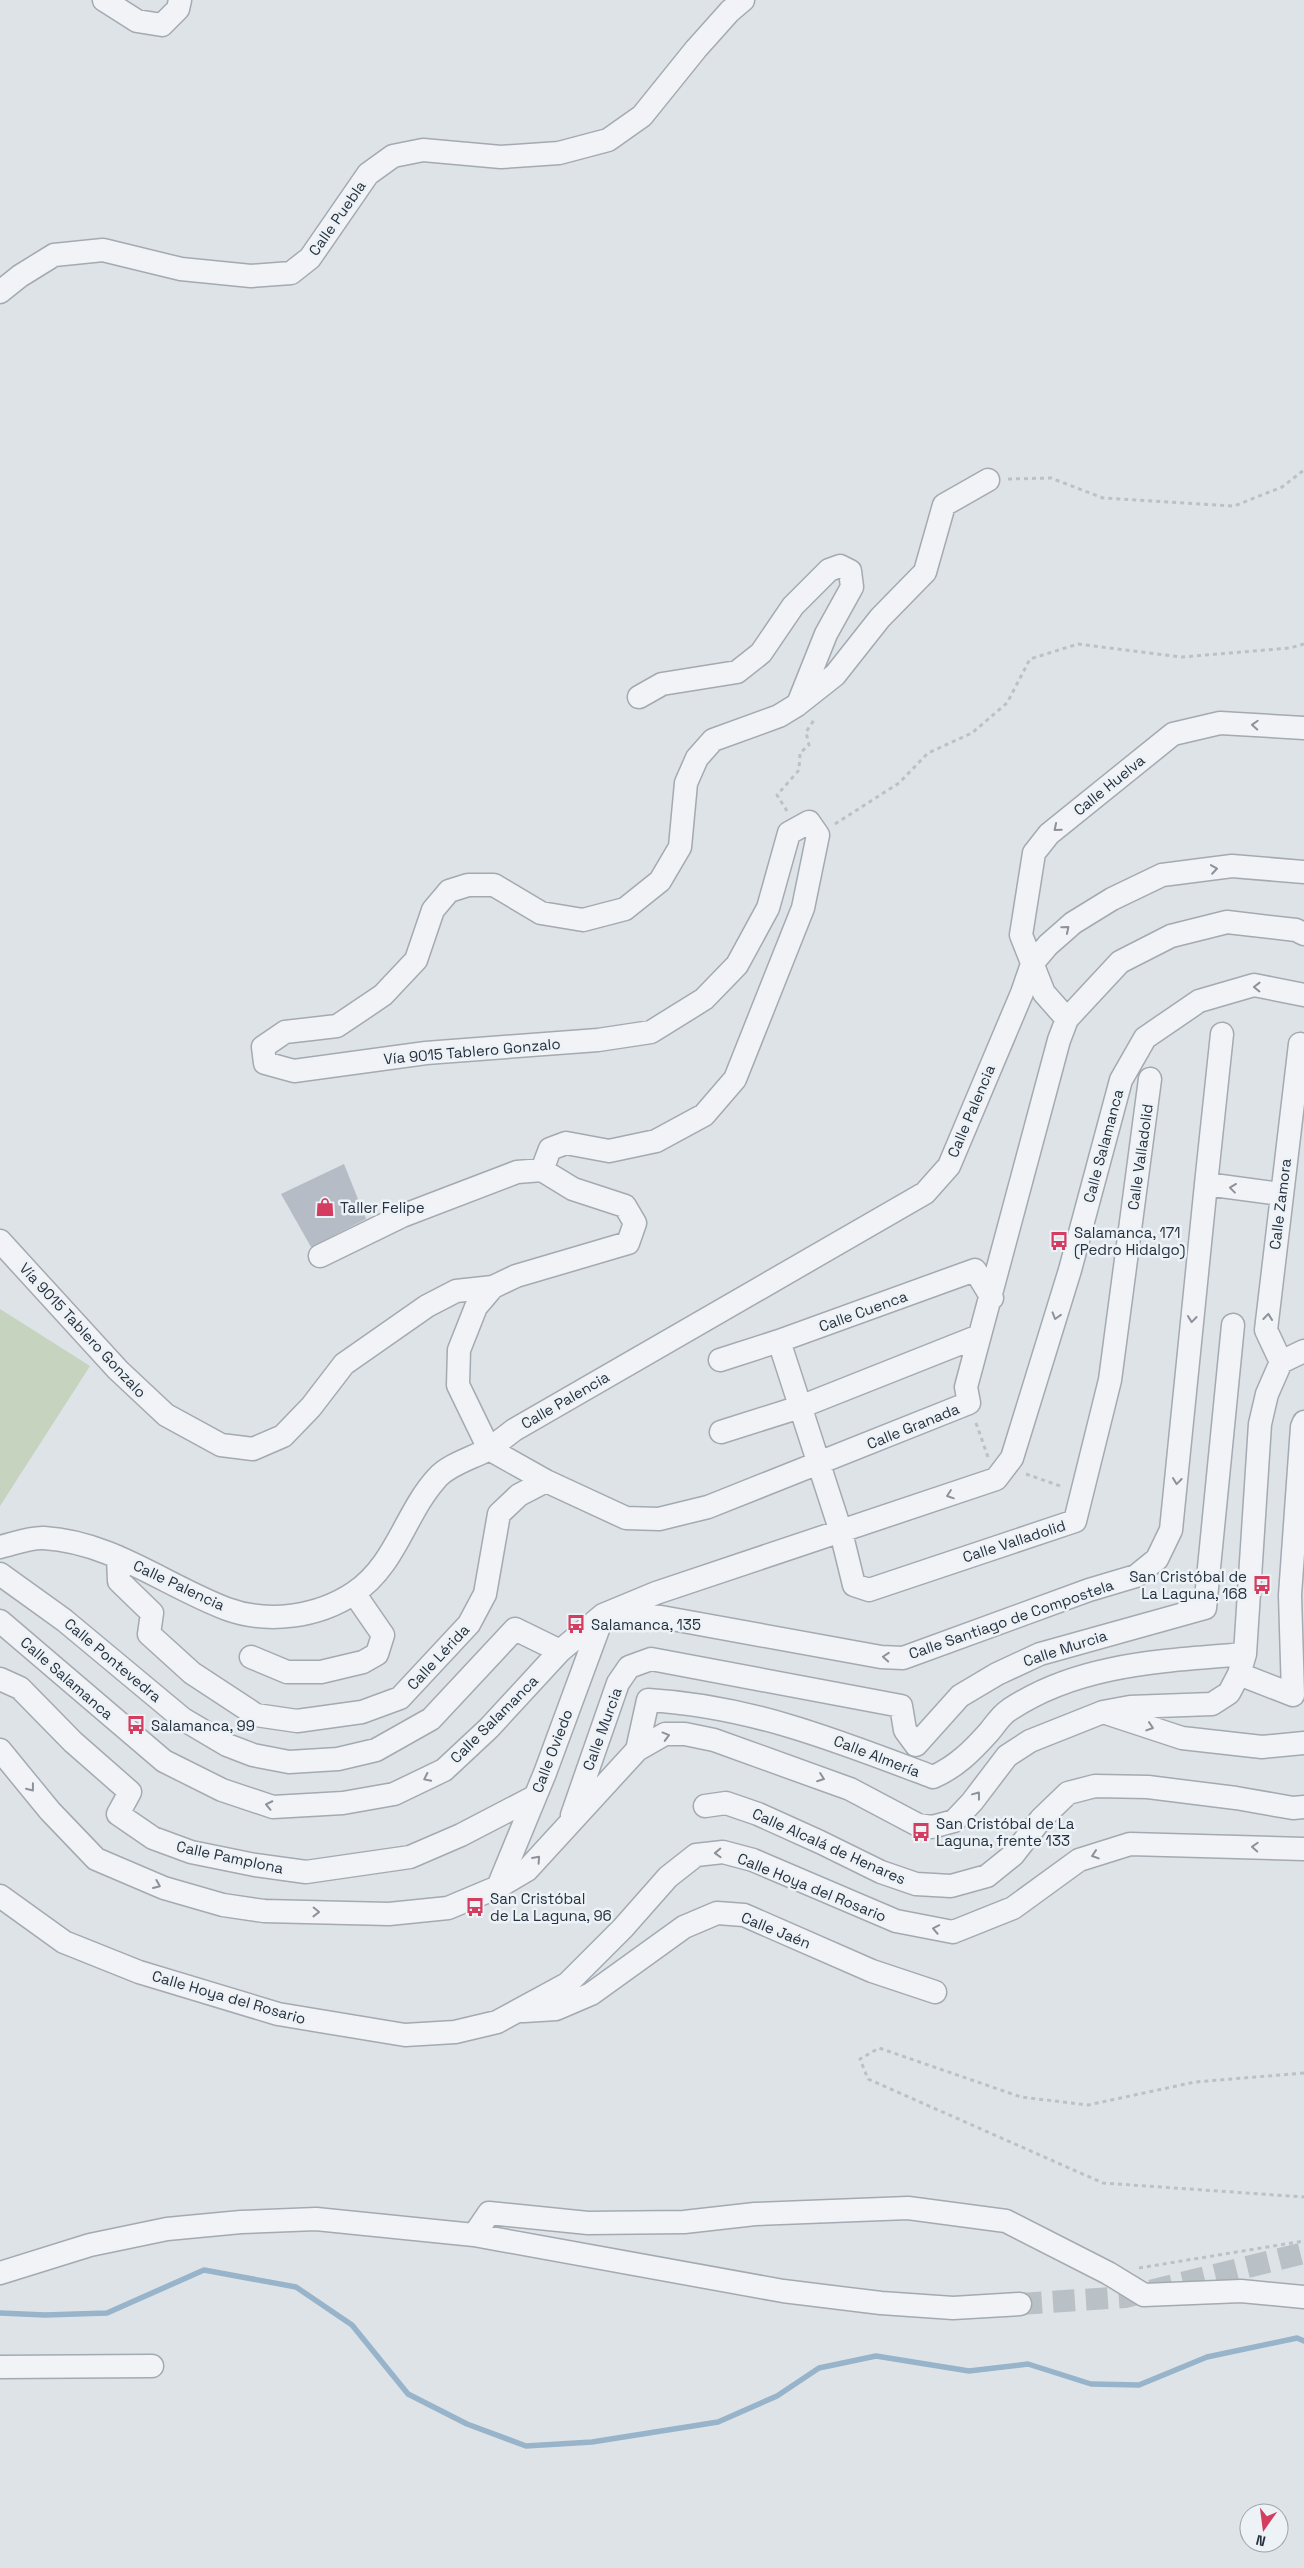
<svg xmlns="http://www.w3.org/2000/svg" width="1304" height="2568" font-family="'Space Grotesk',sans-serif">
	<style>
		.pitch { fill: #c5d3bf }
		.lines { fill: none; stroke-linecap: round; stroke-linejoin: round }
		.stream { stroke: #97b4ca; stroke-width: 5.5 }
		.building { fill: #b5bcc5 }
		.minor-tunnel { stroke: #b9c0c6; stroke-width: 22; stroke-dasharray: 22 11; stroke-linecap: butt }
		.minor-casing { stroke: #a3aab2; stroke-width: 25 }
		.path { stroke: #bcc1c7; stroke-width: 3; stroke-dasharray: 4 4; stroke-linecap: butt }
		.minor { stroke: #f1f3f6; stroke-width: 22 }
		.oneway { stroke: #8c929b }
		.labels { text-anchor: middle; dominant-baseline: central; stroke-width: 5; stroke-linejoin: round; paint-order: stroke }
		.street-label { font-size: 15px; fill: #273240; stroke: #edf2f6 }
		.poi-label { font-size: 15px; fill: #273240; stroke: #edf2f6; text-anchor: start }
	</style>
	<rect width="100%" height="100%" fill="#dee3e8"/>
	<path class="pitch" d="M0 1309 90 1366 0 1506Z"/>
	<g class="lines">
		<path class="stream" d="M0 2313 45 2315 107 2313 204 2270 296 2287 352 2325 408 2394 467 2424 526 2446 592 2442 718 2422 777 2396 819 2368 876 2356 969 2371 1028 2364 1091 2384 1139 2385 1207 2357 1297 2338 1304 2341"/>
	</g>
	<path class="building" d="M344 1164 366 1219 311 1247 281 1194Z"/>
	<g class="lines">
		<path class="minor-tunnel" d="M1020 2304 1125 2297 1304 2253"/>
		<g class="minor-casing">
			<path id="minor" d="M104 0 137 21 162 25 178 9 180 0
				M0 292 20 276 54 255 103 250 181 269 251 276 291 273 310 258 368 174 393 156 423 150 501 157 559 153 608 140 642 116 696 49 730 11 743 0
				M639 697 662 684 737 672 761 653 793 606 829 570 840 566 850 571 852 587 826 634 798 704
				M1067 1019 1044 993 1021 935 1034 853 1049 834 1173 734 1220 723 1304 728
				M542 1170 550 1149 566 1143 609 1151 656 1141 704 1115 735 1079 803 908 818 835 809 822 789 833 768 908 737 965 704 999 651 1032 598 1040 426 1053 294 1071 265 1063 263 1047 285 1032 337 1026 383 995 416 960 433 910 449 891 468 885H494L541 913 583 920 625 909 660 881 680 847 686 783 697 758 713 740 779 716 797 705 835 675 880 618 925 572 944 505 988 480
				M1206 1184 1222 1034
				M0 1241 118 1370 166 1415 221 1445 253 1449 283 1436 311 1407 344 1364 427 1306 456 1291 493 1287
				M320 1256 402 1216 517 1172 542 1170 573 1189 625 1206 635 1223 628 1243 516 1276 493 1287 476 1307 459 1350 458 1385 489 1449
				M779 1341 841 1532 854 1585 869 1590 1075 1521 1110 1380 1150 1079
				M720 1360 779 1341 975 1270 992 1298
				M1281 1362 1266 1330 1300 1044
				M721 1432 800 1407 979 1336
				M489 1449 546 1481 626 1518 659 1519 708 1507 969 1403 966 1387 1059 1040 1067 1019 1120 962 1171 936 1227 922 1296 930 1304 934
				M0 1547C13 1544 31 1537 44 1538 112 1542 166 1586 227 1609 268 1624 318 1617 354 1593 396 1565 405 1513 437 1478 448 1465 472 1458 487 1450 496 1444 505 1437 514 1430L925 1193 949 1166 1022 993 1032 964 1048 945 1073 923 1112 899 1162 875 1232 866 1304 872
				M118 1557 119 1581 152 1613 149 1634 192 1673 256 1715 297 1721 362 1712 400 1698 469 1624 485 1594 499 1514 519 1495 546 1481
				M0 1574 64 1620 183 1719 227 1745 253 1755 289 1762 338 1759 376 1750 431 1719 515 1629 560 1651
				M612 1615 661 1617 881 1657 903 1658 1089 1590 1136 1576 1157 1559 1171 1530 1206 1184 1281 1194
				M0 1621 164 1761 222 1790 273 1807 343 1803 394 1794 444 1770 489 1728 560 1651 603 1615 656 1593 996 1479 1012 1458 1070 1270 1121 1080 1145 1038 1199 1001 1254 985 1304 995
				M251 1657 287 1672H321L363 1662 377 1654 383 1635 354 1593
				M1239 1674 1293 1695 1290 1595 1302 1427 1304 1422
				M0 1679 20 1688 73 1742 130 1792 118 1814 153 1838 191 1852 255 1865 306 1872 410 1857 461 1835 534 1797
				M1109 1714 1182 1738 1262 1747 1304 1743
				M0 1750 50 1811 96 1859 164 1888 223 1905 264 1911 389 1914 448 1908 498 1887 527 1870 637 1750 665 1734H685L714 1740 850 1789 918 1825 932 1827 954 1821 972 1802 1007 1756 1030 1741 1103 1712 1130 1707 1212 1704 1229 1693 1239 1674 1245 1654 1260 1424 1267 1394 1281 1362 1304 1351
				M637 1750 648 1700C751 1706 838 1741 933 1777 956 1767 972 1751 989 1732 995 1725 1001 1715 1009 1710 1079 1663 1164 1661 1245 1654
				M705 1806 726 1803 758 1814 820 1842 881 1872 916 1884 951 1886 987 1876 1013 1855 1041 1819 1068 1793 1095 1786 1148 1787 1236 1798 1293 1808 1304 1807
				M572 1815 618 1683 629 1667 651 1659 901 1706 905 1730 916 1745 960 1696 997 1674 1040 1654 1205 1608 1233 1325
				M498 1887 545 1773 603 1616
				M0 1896 64 1942 139 1972 278 2014 405 2035 455 2032 497 2022 567 1984 623 1928 668 1877 696 1855 723 1852 753 1860 896 1921 953 1932 1013 1908 1079 1860 1130 1844 1304 1849
				M524 2011 556 2009 591 1994 684 1927 717 1913 744 1915 872 1971 935 1992
				M474 2235 489 2213 588 2223 684 2222 755 2214 908 2208 1006 2221 1108 2273 1144 2295 1241 2291 1304 2297
				M0 2273 90 2245 167 2229 241 2222 316 2219 474 2235 783 2291 881 2303 953 2308 1020 2304
				M0 2367 152 2366"/>
		</g>
		<path class="path" d="M1008 479 1051 478 1103 498 1234 506 1282 487 1304 470
			M787 811 777 795 799 770 800 753 809 745 806 732 814 720
			M835 824 899 783 928 753 972 733 1007 703 1030 659 1078 644 1182 657 1290 648 1304 644
			M976 1423 988 1457
			M1026 1474 1063 1487
			M1304 2073 1195 2082 1088 2105 1021 2097 879 2048 860 2059 868 2079 1103 2183 1304 2197
			M1139 2268 1304 2241"/>
		<use href="#minor" class="minor"/>
	</g>
	<defs><path id="oneway-chevron" d="M-2-3.5L2.5 0L-2 3.5" fill="none" stroke-width="1.6" stroke-linecap="round" stroke-linejoin="round" transform="scale(1.25)"/></defs>
	<g class="oneway">
		<use href="#oneway-chevron" transform="translate(1255 725) rotate(-177)"/>
		<use href="#oneway-chevron" transform="translate(1057 828) rotate(140)"/>
		<use href="#oneway-chevron" transform="translate(1214 869) rotate(-8)"/>
		<use href="#oneway-chevron" transform="translate(1066 929) rotate(-40)"/>
		<use href="#oneway-chevron" transform="translate(1257 987) rotate(-179)"/>
		<use href="#oneway-chevron" transform="translate(1233 1188) rotate(-173)"/>
		<use href="#oneway-chevron" transform="translate(1056 1316) rotate(107)"/>
		<use href="#oneway-chevron" transform="translate(1268 1317) rotate(-84)"/>
		<use href="#oneway-chevron" transform="translate(1192 1319) rotate(96)"/>
		<use href="#oneway-chevron" transform="translate(1177 1481) rotate(96)"/>
		<use href="#oneway-chevron" transform="translate(950 1495) rotate(161)"/>
		<use href="#oneway-chevron" transform="translate(886 1657) rotate(-176)"/>
		<use href="#oneway-chevron" transform="translate(1150 1727) rotate(18)"/>
		<use href="#oneway-chevron" transform="translate(666 1736) rotate(-15)"/>
		<use href="#oneway-chevron" transform="translate(427 1778) rotate(154)"/>
		<use href="#oneway-chevron" transform="translate(821 1778) rotate(20)"/>
		<use href="#oneway-chevron" transform="translate(31 1788) rotate(52)"/>
		<use href="#oneway-chevron" transform="translate(977 1795) rotate(-53)"/>
		<use href="#oneway-chevron" transform="translate(269 1805) rotate(-168)"/>
		<use href="#oneway-chevron" transform="translate(1255 1847) rotate(-177)"/>
		<use href="#oneway-chevron" transform="translate(718 1853) rotate(178)"/>
		<use href="#oneway-chevron" transform="translate(1095 1855) rotate(162)"/>
		<use href="#oneway-chevron" transform="translate(537 1859) rotate(-48)"/>
		<use href="#oneway-chevron" transform="translate(157 1885) rotate(23)"/>
		<use href="#oneway-chevron" transform="translate(316 1912) rotate(1)"/>
		<use href="#oneway-chevron" transform="translate(936 1929) rotate(-169)"/>
	</g>
	<defs>
		<g id="shop-bare" transform="scale(1.5)"><path d="M-5-2.5h2.3a2.7 3.5 0 0 1 5.4 0H5L5.5 6h-11ZM-1.5-2.5h3a1.5 2.3 0 0 0-3 0Z" fill="#d43d60" stroke="#edf2f6" stroke-width="2.5" paint-order="stroke"/></g>
		<g id="bus-bare" transform="scale(1.5)"><path d="M-5-6H5V4H4V6H2V4H-2V6H-4V4H-5ZM-3.5-4V0h7V-4ZM-3.5 1.2v1.5H-2V1.2ZM2 1.2v1.5H3.5V1.2Z" fill="#d43d60" stroke="#edf2f6" stroke-width="2.5" paint-order="stroke"/></g>
	</defs>
	<g fill-rule="evenodd">
		<use href="#shop-bare" x="325" y="1207"/>
		<use href="#bus-bare" x="1059" y="1241"/>
		<use href="#bus-bare" x="1262" y="1585"/>
		<use href="#bus-bare" x="576" y="1624"/>
		<use href="#bus-bare" x="136" y="1725"/>
		<use href="#bus-bare" x="921" y="1832"/>
		<use href="#bus-bare" x="475" y="1907"/>
	</g>
	<g class="labels">
		<g class="street-label">
			<text transform="translate(337 218) rotate(-55)">Calle Puebla</text>
			<text transform="translate(1109 785) rotate(-39)">Calle Huelva</text>
			<text transform="translate(472 1051) rotate(-5)">Vía 9015 Tablero Gonzalo</text>
			<text transform="translate(971 1111) rotate(-67)">Calle Palencia</text>
			<text transform="translate(1103 1146) rotate(-75)">Calle Salamanca</text>
			<text transform="translate(1140 1157) rotate(-82)">Calle Valladolid</text>
			<text transform="translate(1280 1204) rotate(-83)">Calle Zamora</text>
			<text transform="translate(863 1311) rotate(-20)">Calle Cuenca</text>
			<text transform="translate(83 1330) rotate(47)">Vía 9015 Tablero Gonzalo</text>
			<text transform="translate(565 1400) rotate(-30)">Calle Palencia</text>
			<text transform="translate(913 1426) rotate(-22)">Calle Granada</text>
			<text transform="translate(1014 1541) rotate(-18)">Calle Valladolid</text>
			<text transform="translate(179 1585) rotate(25)">Calle Palencia</text>
			<text transform="translate(1011 1619) rotate(-19)">Calle Santiago de Compostela</text>
			<text transform="translate(1065 1648) rotate(-18)">Calle Murcia</text>
			<text transform="translate(438 1657) rotate(-47)">Calle Lérida</text>
			<text transform="translate(113 1660) rotate(40)">Calle Pontevedra</text>
			<text transform="translate(67 1678) rotate(41)">Calle Salamanca</text>
			<text transform="translate(494 1719) rotate(-45)">Calle Salamanca</text>
			<text transform="translate(602 1729) rotate(-70)">Calle Murcia</text>
			<text transform="translate(552 1751) rotate(-69)">Calle Oviedo</text>
			<text transform="translate(877 1756) rotate(21)">Calle Almería</text>
			<text transform="translate(829 1846) rotate(24)">Calle Alcalá de Henares</text>
			<text transform="translate(230 1857) rotate(12)">Calle Pamplona</text>
			<text transform="translate(812 1887) rotate(22)">Calle Hoya del Rosario</text>
			<text transform="translate(776 1930) rotate(22)">Calle Jaén</text>
			<text transform="translate(229 1997) rotate(16)">Calle Hoya del Rosario</text>
		</g>
		<g class="poi-label">
			<text x="340" y="1207">Taller Felipe</text>
			<text x="1074" y="1232">Salamanca, 171<tspan x="1074" dy="17">(Pedro Hidalgo)</tspan></text>
			<text x="1247" y="1576" text-anchor="end">San Cristóbal de<tspan x="1247" dy="17">La Laguna, 168</tspan></text>
			<text x="591" y="1624">Salamanca, 135</text>
			<text x="151" y="1725">Salamanca, 99</text>
			<text x="936" y="1823">San Cristóbal de La<tspan x="936" dy="17">Laguna, frente 133</tspan></text>
			<text x="490" y="1898">San Cristóbal<tspan x="490" dy="17">de La Laguna, 96</tspan></text>
		</g>
	</g>
	<g transform="translate(1264 2528) rotate(194)"><circle r="24" fill="#edf2f6" stroke="#9ea5ad"/>
	<path d="M0-4L9 19L0 12L-9 19Z" fill="#d43d60"/>
	<text y="-8" font-size="14" font-weight="bold" text-anchor="middle" fill="#273240">N</text>
	</g>
</svg>
